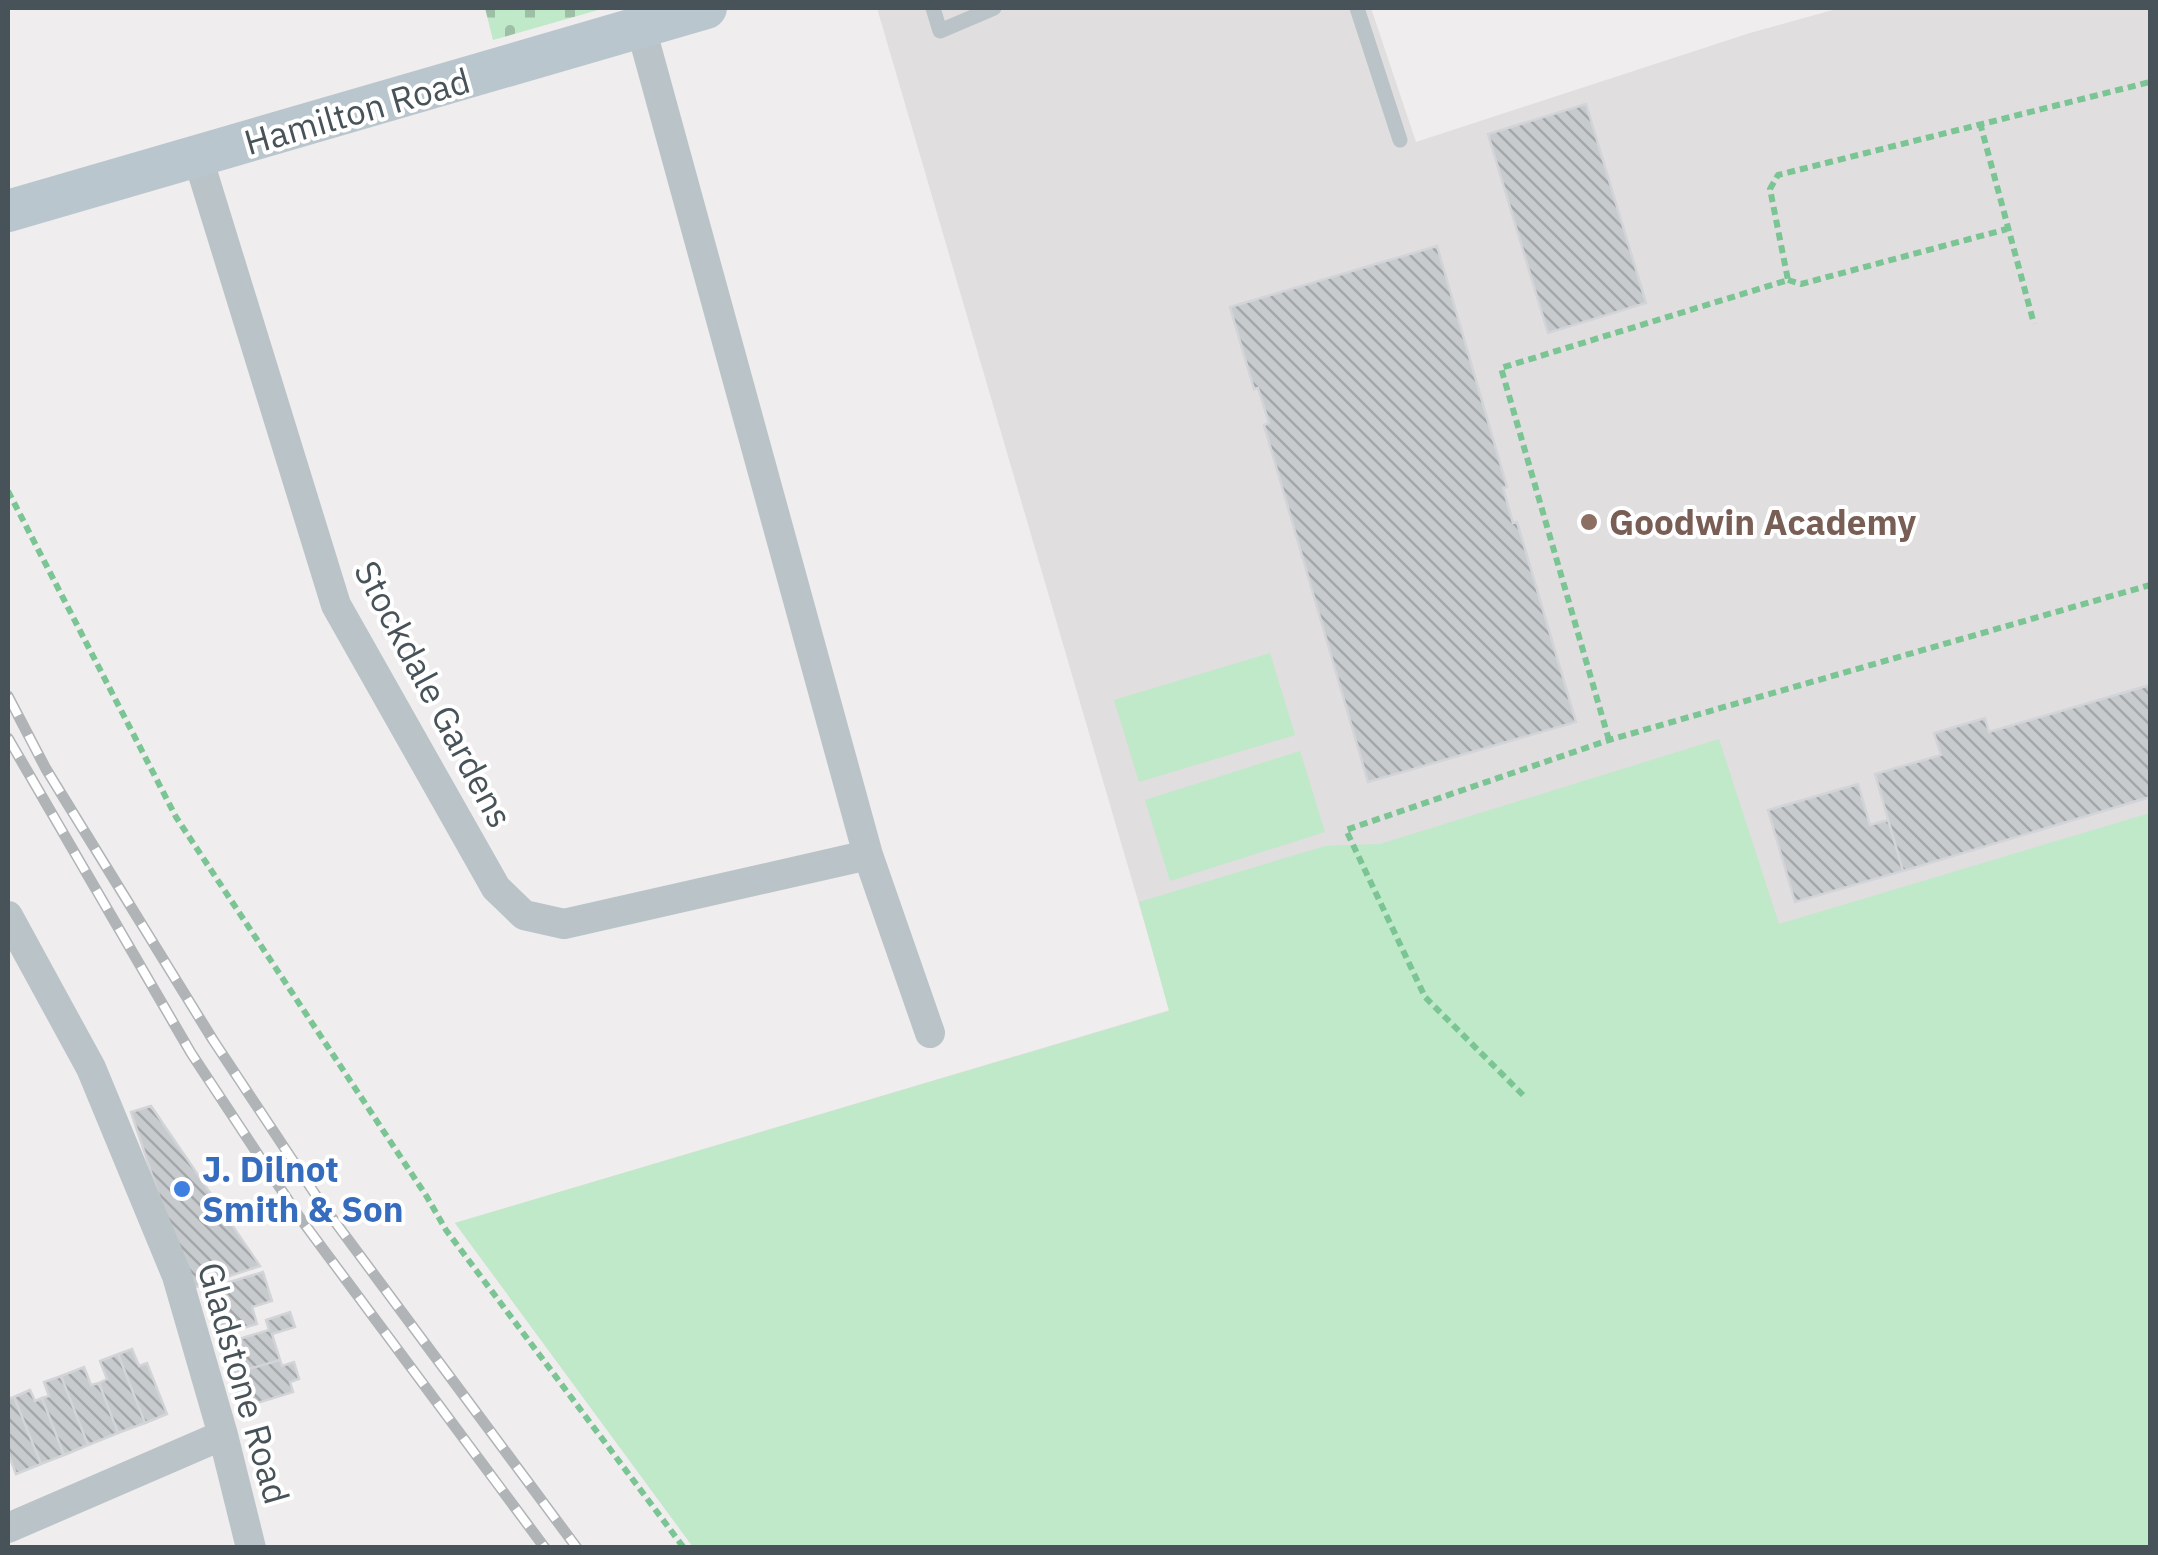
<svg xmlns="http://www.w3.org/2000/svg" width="2158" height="1555" font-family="'IBM Plex Sans',sans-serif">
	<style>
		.education { fill: #e0dedf }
		.cemetery { fill: url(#cemetery-stones) }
		.park { fill: #bfe9c8 }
		.building { fill: url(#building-back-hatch); stroke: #d2d4d8; stroke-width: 2.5 }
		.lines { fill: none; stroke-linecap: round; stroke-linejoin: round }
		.path { stroke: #7bc494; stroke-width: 6; stroke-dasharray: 8 5; stroke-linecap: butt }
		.service { stroke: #bac4c8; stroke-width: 15 }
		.minor { stroke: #bac4c8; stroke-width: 30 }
		.secondary { stroke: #bac6cd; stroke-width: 42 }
		.rail-casing { stroke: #b0b4b7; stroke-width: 11 }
		.rail { stroke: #fff; stroke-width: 8; stroke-dasharray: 22; stroke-linecap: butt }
		.education-dot { fill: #8d6e63; stroke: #fff; stroke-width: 4 }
		.shop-dot { fill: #3f7fe0; stroke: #fff; stroke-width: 4 }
		.labels { text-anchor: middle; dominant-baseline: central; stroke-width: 8; stroke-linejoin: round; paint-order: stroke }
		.street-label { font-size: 35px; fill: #475358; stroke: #fff }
		.education-label { font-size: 35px; font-weight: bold; fill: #785e54; stroke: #fff; text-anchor: start }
		.shop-label { font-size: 35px; font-weight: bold; fill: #366cbe; stroke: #fff; text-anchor: start }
	</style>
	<defs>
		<pattern id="cemetery-stones" width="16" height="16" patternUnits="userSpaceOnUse" patternTransform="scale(2.5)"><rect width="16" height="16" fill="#bfe9c8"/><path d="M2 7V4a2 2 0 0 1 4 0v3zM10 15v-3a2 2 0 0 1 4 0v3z" fill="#9dbfa5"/></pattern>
		<pattern id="building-back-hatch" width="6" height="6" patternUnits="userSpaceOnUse" patternTransform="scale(2.5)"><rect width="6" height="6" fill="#c7cbce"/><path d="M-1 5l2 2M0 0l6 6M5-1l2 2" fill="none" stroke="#a3a7aa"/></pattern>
	</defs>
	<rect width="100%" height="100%" fill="#efeded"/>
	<path class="education" d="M877 8H1371L1416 142 1750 33 1840 8H2150V1547H693L455 1223 1170 1010Z"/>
	<path class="cemetery" d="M485 8H605L493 40Z"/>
	<path class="park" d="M1270 653 1295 735 1139 782 1114 700Z
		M1719 739 1779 924 2150 813V1547H693L455 1223 1169 1011 1139 902 1325 846 1380 844Z
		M1300 751 1325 832 1170 881 1145 800Z"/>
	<path class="building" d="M1586 104 1646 303 1548 333 1488 134Z
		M1437 246 1507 487 1503 488 1513 523 1517 522 1576 722 1368 782 1264 425 1269 423 1258 388 1254 389 1230 307Z
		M2150 685V797L1903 871 1875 774 1941 755 1934 733 1985 718 1989 732Z
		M1858 784 1870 825 1888 820 1903 871 1795 902 1768 810Z
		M151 1106 260 1266 190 1289 131 1112Z
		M263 1272 272 1301 252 1307 257 1324 220 1335 206 1289Z
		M290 1312 295 1327 272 1334 280 1360 231 1374 222 1344 269 1330 266 1320Z
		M132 1349 139 1366 147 1363 167 1414 145 1423 118 1354Z
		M118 1354 145 1423 118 1433 99 1383 107 1379 100 1361Z
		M280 1360 282 1366 294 1362 299 1379 290 1382 293 1392 241 1408 231 1374Z
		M84 1367 91 1385 99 1383 118 1433 88 1445 61 1376Z
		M61 1376 88 1445 64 1455 42 1398 49 1396 44 1382Z
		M30 1390 35 1401 42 1398 64 1455 41 1464 14 1397Z
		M14 1397 41 1464 16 1474 8 1453V1399Z"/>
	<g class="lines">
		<path class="path" d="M1980 123 2034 324
			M1788 280 1801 284 2007 229
			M8 491 176 817 427 1197 446 1230 684 1548
			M1609 740 1501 368 1788 280 1770 189 1778 175 2150 82
			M1523 1095 1425 997 1346 830 1609 740 2150 585"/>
		<path class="service" d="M933 8 940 31 994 8
			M1357 8 1400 140"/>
		<path class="minor" d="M641 28 868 855 930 1033
			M198 158 336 605 496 888 524 915 564 924 868 855
			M8 916 91 1068 177 1276 223 1435 251 1548
			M8 1528 223 1435"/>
		<path class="secondary" d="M8 211 706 8"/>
		<g class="rail-casing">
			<path id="rail" d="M8 696 46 769 213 1040 321 1203 577 1548
				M8 738 191 1053 300 1218 545 1548"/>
		</g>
		<use href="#rail" class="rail"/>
	</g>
	<circle class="education-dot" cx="1589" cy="522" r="10"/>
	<circle class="shop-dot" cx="182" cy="1189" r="10"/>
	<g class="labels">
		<g class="street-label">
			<text transform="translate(357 111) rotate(-16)">Hamilton Road</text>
			<text transform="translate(434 694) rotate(62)">Stockdale Gardens</text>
			<text transform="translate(244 1383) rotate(74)">Gladstone Road</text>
		</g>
		<g class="education-label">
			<text x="1609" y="522">Goodwin Academy</text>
		</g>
		<g class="shop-label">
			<text x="202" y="1169">J. Dilnot<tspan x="202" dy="40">Smith &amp; Son</tspan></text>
		</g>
	</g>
	<rect width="2158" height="1555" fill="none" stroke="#475358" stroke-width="20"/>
</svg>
